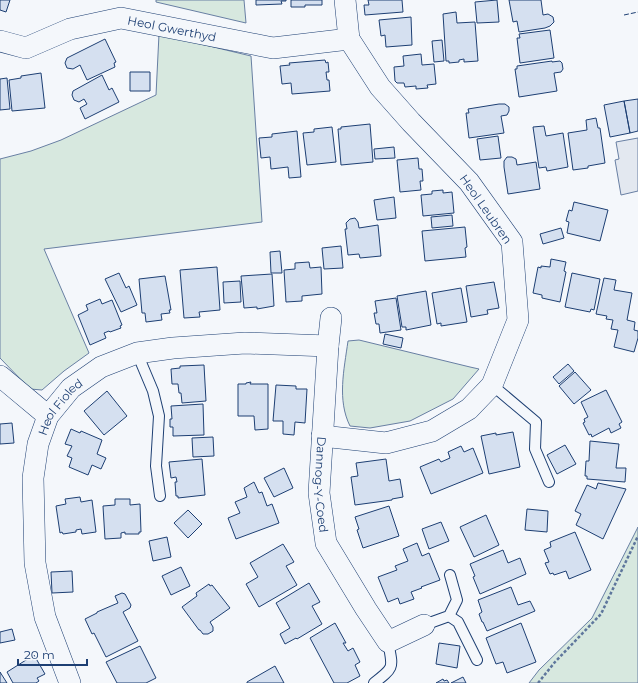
<svg xmlns="http://www.w3.org/2000/svg" width="638" height="683" font-family="Montserrat,sans-serif">
	<style>
		.green { fill: #d7e8df; stroke: #687fa3 }
		.parking { fill: #e3e8f0; stroke: #687fa3 }
		.building { fill: #d5e0f0; stroke: #1d3f73 }
		.lines { fill: none; stroke-linecap: round; stroke-linejoin: round }
		.lane-casing { stroke: #1d3f73; stroke-width: 12 }
		.street-casing { stroke: #1d3f73; stroke-width: 22 }
		.path { stroke: #5e769c; stroke-width: 2.5; stroke-dasharray: 3 2; stroke-linecap: butt }
		.lane { stroke: #f4f7fb; stroke-width: 10 }
		.street { stroke: #f4f7fb; stroke-width: 21 }
		.fence { stroke: #1d3f73; stroke-width: 1; stroke-dasharray: 5 2; stroke-linecap: butt }
		.labels { text-anchor: middle; dominant-baseline: central; stroke-width: 3; stroke-linejoin: round; paint-order: stroke }
		.street-label { font-size: 12px; fill: #1d3f73; stroke: #f4f7fb }
	</style>
	<rect width="100%" height="100%" fill="#f4f7fb"/>
	<path class="green" d="M156 0H244L246 23 156 2Z
		M159 34 251 56 262 222 44 249 89 353 64 371 42 390 30 389 0 358V159L31 151 61 140 156 95Z
		M359 340 470 367 479 369 453 399 410 421 370 428 350 426C337 400 344 370 348 341Z
		M638 527V683H529L539 670 592 618Z"/>
	<path class="parking" d="M638 138V191L621 195 615 160 619 159 616 142Z"/>
	<path class="building" d="M0 0H10L6 12 0 10Z
		M256 0H286V1H281L282 4 256 5Z
		M291 0H322V5H305V7H291Z
		M368 0H402L403 12 365 15 364 5H369Z
		M497 0 499 22 477 23 475 2Z
		M509 0H541L543 15 548 14 553 17 554 22 550 26 545 28 519 32 517 21 513 22Z
		M456 12 457 23 475 22 478 61 464 62V59L459 60V62L449 63V61H446L443 14Z
		M411 17 412 45 386 47 385 35 381 36 379 20Z
		M550 30 554 58 520 63 517 38H520L519 34Z
		M105 39 116 62 114 63 115 67 87 80 80 65 73 69 67 68 65 63 67 58Z
		M442 40 444 61 434 62 432 41Z
		M421 54 422 65 434 64 436 84 427 85 428 88 416 89V86L405 87 404 83H397L395 81 394 67 404 66 403 56Z
		M325 60 326 63 328 62 329 72H326L327 80H329L330 91 292 94 291 83 282 84 280 66 290 65 289 63Z
		M552 61V62L560 61 562 63 563 69 561 72 554 73 557 91 519 97 515 69H517V66Z
		M130 72H150V91H130Z
		M41 73 45 108 12 111 9 80 21 78V76Z
		M102 75 109 90 112 88 119 102 85 119 80 108 87 104 84 99 79 102 74 100 72 95 73 91Z
		M7 78 10 109 0 110V79Z
		M638 99V131L630 133 624 101Z
		M624 101 630 133 610 137 604 105Z
		M499 104H505L509 107V111L507 115 501 116 504 133 469 138 466 113H469L468 109Z
		M596 118 598 128H600L605 163 588 166V168L573 170 568 133 587 130 586 120Z
		M370 124 373 162 341 165 338 129H341V127Z
		M544 126 546 136 563 133 568 167 547 171 546 167 539 168 533 127Z
		M332 127 336 162 307 165 303 133 314 132V129Z
		M297 131 301 177 289 178 288 167 271 169 270 157 261 158 259 138 272 137V134Z
		M498 136 501 158 480 160 477 139Z
		M394 147 395 158 375 159 374 149Z
		M507 157H512L516 159 517 165 536 162 540 189 508 194 504 167V161Z
		M418 158 419 169H422L423 181H420L421 190 400 192 397 160Z
		M443 190V193L452 192 454 213 423 216 421 195 432 194V191Z
		M394 197 396 218 377 220 374 200Z
		M574 202 608 210 600 241 567 233 569 222 566 221 569 210 572 211Z
		M452 215 453 226 432 228 431 217Z
		M355 218 358 222 359 228 378 225 381 256 360 258 359 254 348 255 345 229H347L346 223 350 219Z
		M465 227 467 247 465 248 466 257 425 261 422 231Z
		M561 228 564 238 543 244 540 234Z
		M341 246 343 268 324 269 322 248Z
		M280 251 282 273H271L270 252Z
		M551 259 566 262 564 271 566 272 560 302 542 298V295L533 293 538 267 541 268V266L550 267Z
		M309 262 310 268 321 267 322 294 302 296V301L286 302 284 270 295 269V263Z
		M217 267 220 310 199 312 200 317 184 318 180 270Z
		M119 273 126 288 129 286 137 305 121 312 105 279Z
		M572 273 600 279 594 310 591 309 590 312 565 307Z
		M272 274 274 306 257 309V307L244 308 241 276Z
		M165 276 171 310H169L170 313 161 314 162 320 146 322 145 313H142L139 279Z
		M604 278 616 280 614 290 632 293 627 320 635 322 634 330 638 331V338L634 352 614 347 618 330 611 329 613 320 606 319 607 316 596 314Z
		M240 281 241 302 224 303 223 282Z
		M494 282 499 308 487 310 488 314 471 317 466 286Z
		M461 288 467 322 441 326V323L437 324 432 293Z
		M426 291 431 325 406 330V327H402L397 296Z
		M396 298 401 330 380 333 379 324H376L374 313H377L375 301Z
		M100 299 102 304 112 300 122 325 120 326 121 328 110 332 109 331 104 333 106 338 90 345 78 315 88 310 86 305Z
		M385 334 403 338 401 348 383 344Z
		M568 364 574 371 559 384 553 377Z
		M204 365 206 401 182 403 181 393H179L178 384H172L171 369 180 368V366Z
		M575 372 591 390 574 404 559 386Z
		M251 382 250 384H268V429L255 430 254 416H238V384H246V383Z
		M276 385 296 386V389H307L305 423 295 422 294 435 283 434V421H273Z
		M606 390 622 422 619 424 621 428 611 433 609 428 592 437 591 434 589 435 583 423 585 422 584 419 588 417 581 402Z
		M107 391 127 416 104 435 84 411Z
		M203 404 204 435 173 436V427H170V419H172L171 406Z
		M12 423 14 443 0 444V424Z
		M71 429 80 433 81 431 102 440 97 454 106 458 101 469 92 465 88 475 69 467 72 458 67 456 72 446 65 444Z
		M513 432 520 467 489 474 481 436 496 433V435Z
		M213 437 214 456 193 457 192 438Z
		M590 441 619 444 616 468H626L625 482 587 479V476H585L586 461H589Z
		M565 445 576 464 557 474 547 455Z
		M461 446 464 452 473 448 483 473 431 494 420 467 439 459 441 462 450 458 448 452Z
		M202 459 205 495 178 498V496H176L175 482H177L176 477 171 478 169 462Z
		M386 459 389 481 400 479 403 497 392 499V500L355 505 351 477 358 476 356 463Z
		M284 468 293 488 274 497 264 478Z
		M254 482 259 493 262 492 267 506 272 504 279 523 236 539 228 518 240 513 235 502 247 497 244 488Z
		M598 483 626 489 603 539 576 525 581 514 575 511 587 485 596 489Z
		M80 497 81 502 92 500 96 532 82 534 81 529 76 530V532L63 534 62 532 60 533 56 506 66 504 65 499Z
		M115 499H130V505L140 504 141 532H139V534H125V532L121 533V538L105 539 103 506 115 505Z
		M389 506 399 536 363 548 357 530 359 529 355 517Z
		M527 509 548 511 547 532 525 530Z
		M188 510 202 524 188 538 174 523Z
		M486 515 499 545 474 557 460 527Z
		M441 522 449 541 429 549 422 529Z
		M575 532 591 570 569 579 566 571 554 575 553 573 550 574 545 563 549 562 544 550 551 547 550 542Z
		M167 537 171 557 153 561 149 541Z
		M417 543 422 556 429 553 440 580 421 587 422 588 411 592 414 599 400 604 398 598 388 602 378 577 397 570 395 566 408 561 403 549Z
		M283 544 294 562 286 566 297 585 259 607 246 584 258 577 250 563Z
		M503 550 508 563 520 558 526 574 480 594 473 577 475 576 470 564Z
		M181 567 190 586 171 595 162 576Z
		M72 571 73 592 52 593 51 572Z
		M309 583 320 602 312 606 322 624 297 639 296 638 285 644 280 634 290 628 276 603Z
		M209 584 210 586 212 585 230 608 210 622 213 627V631L208 634H203L200 630H199L182 607 197 596 196 593Z
		M511 587 518 605 530 601 535 611 487 631 483 622H482L479 614 482 612 478 600Z
		M122 593 125 594 131 605 130 608 123 612 138 641 106 657 94 633 92 634 85 619 97 613V612L118 603 115 596Z
		M335 623 346 643H343L348 651 353 648 360 662 355 665 360 676 347 683H334L310 638Z
		M521 623 536 662 507 673 503 662 496 664 486 638Z
		M12 629 15 640 0 643V632Z
		M439 643 460 646 457 668 436 664Z
		M140 646 156 678 146 683H117L106 662Z
		M34 655 45 674 37 678 39 681 36 683H13L7 672Z
		M275 666 284 683H247V682Z
		M0 672 7 683H0Z
		M463 677 466 683H451Z
		M443 679 444 681 447 680 449 683H436Z"/>
	<g class="lines">
		<g class="lane-casing">
			<path id="lane" d="M137 353 153 391 159 416 156 466 160 496
				M492 385 536 422 535 449 549 482
				M449 616 457 600 450 575
				M424 625 449 616 458 622 477 660
				M374 683C395 667 393 668 388 642"/>
		</g>
		<g class="street-casing">
			<g id="street">
				<path id="s1" d="M0 41 26 48 70 29 121 18 273 48 349 39"/>
				<path id="s2" d="M331 318 328 346 319 493 326 543 366 609 388 642 424 625"/>
				<path d="M0 376 48 416"/>
				<path d="M322 436 386 443 432 431 469 409 492 385 518 320 512 242 469 182 411 122 380 87 349 39 345 0"/>
				<path id="s3" d="M70 683 45 617 35 563 33 478 38 444 48 416 71 388 101 367 137 353 173 348 245 343 328 346"/>
			</g>
		</g>
		<path class="path" d="M538 683 555 662 601 614 638 536"/>
		<use href="#lane" class="lane"/>
		<use href="#street" class="street"/>
		<path class="fence" d="M624 15 638 12"/>
	</g>
	<g class="labels">
		<g class="street-label">
			<text stroke="none"><textPath href="#s1" startOffset="179">Heol Gwerthyd</textPath></text>
			<text transform="translate(486 209) rotate(55)">Heol Leubren</text>
			<text stroke="none"><textPath href="#s3" startOffset="289">Heol Fioled</textPath></text>
			<text stroke="none"><textPath href="#s2" startOffset="167">Dannog-Y-Coed</textPath></text>
		</g>
	</g>
	<path d="M18 659v6h69v-6" fill="none" stroke="#1d3f73" stroke-width="2"/>
	<text x="24" y="659" font-size="12" fill="#1d3f73" stroke="#f4f7fb" stroke-width="3" paint-order="stroke">20 m</text>
</svg>
